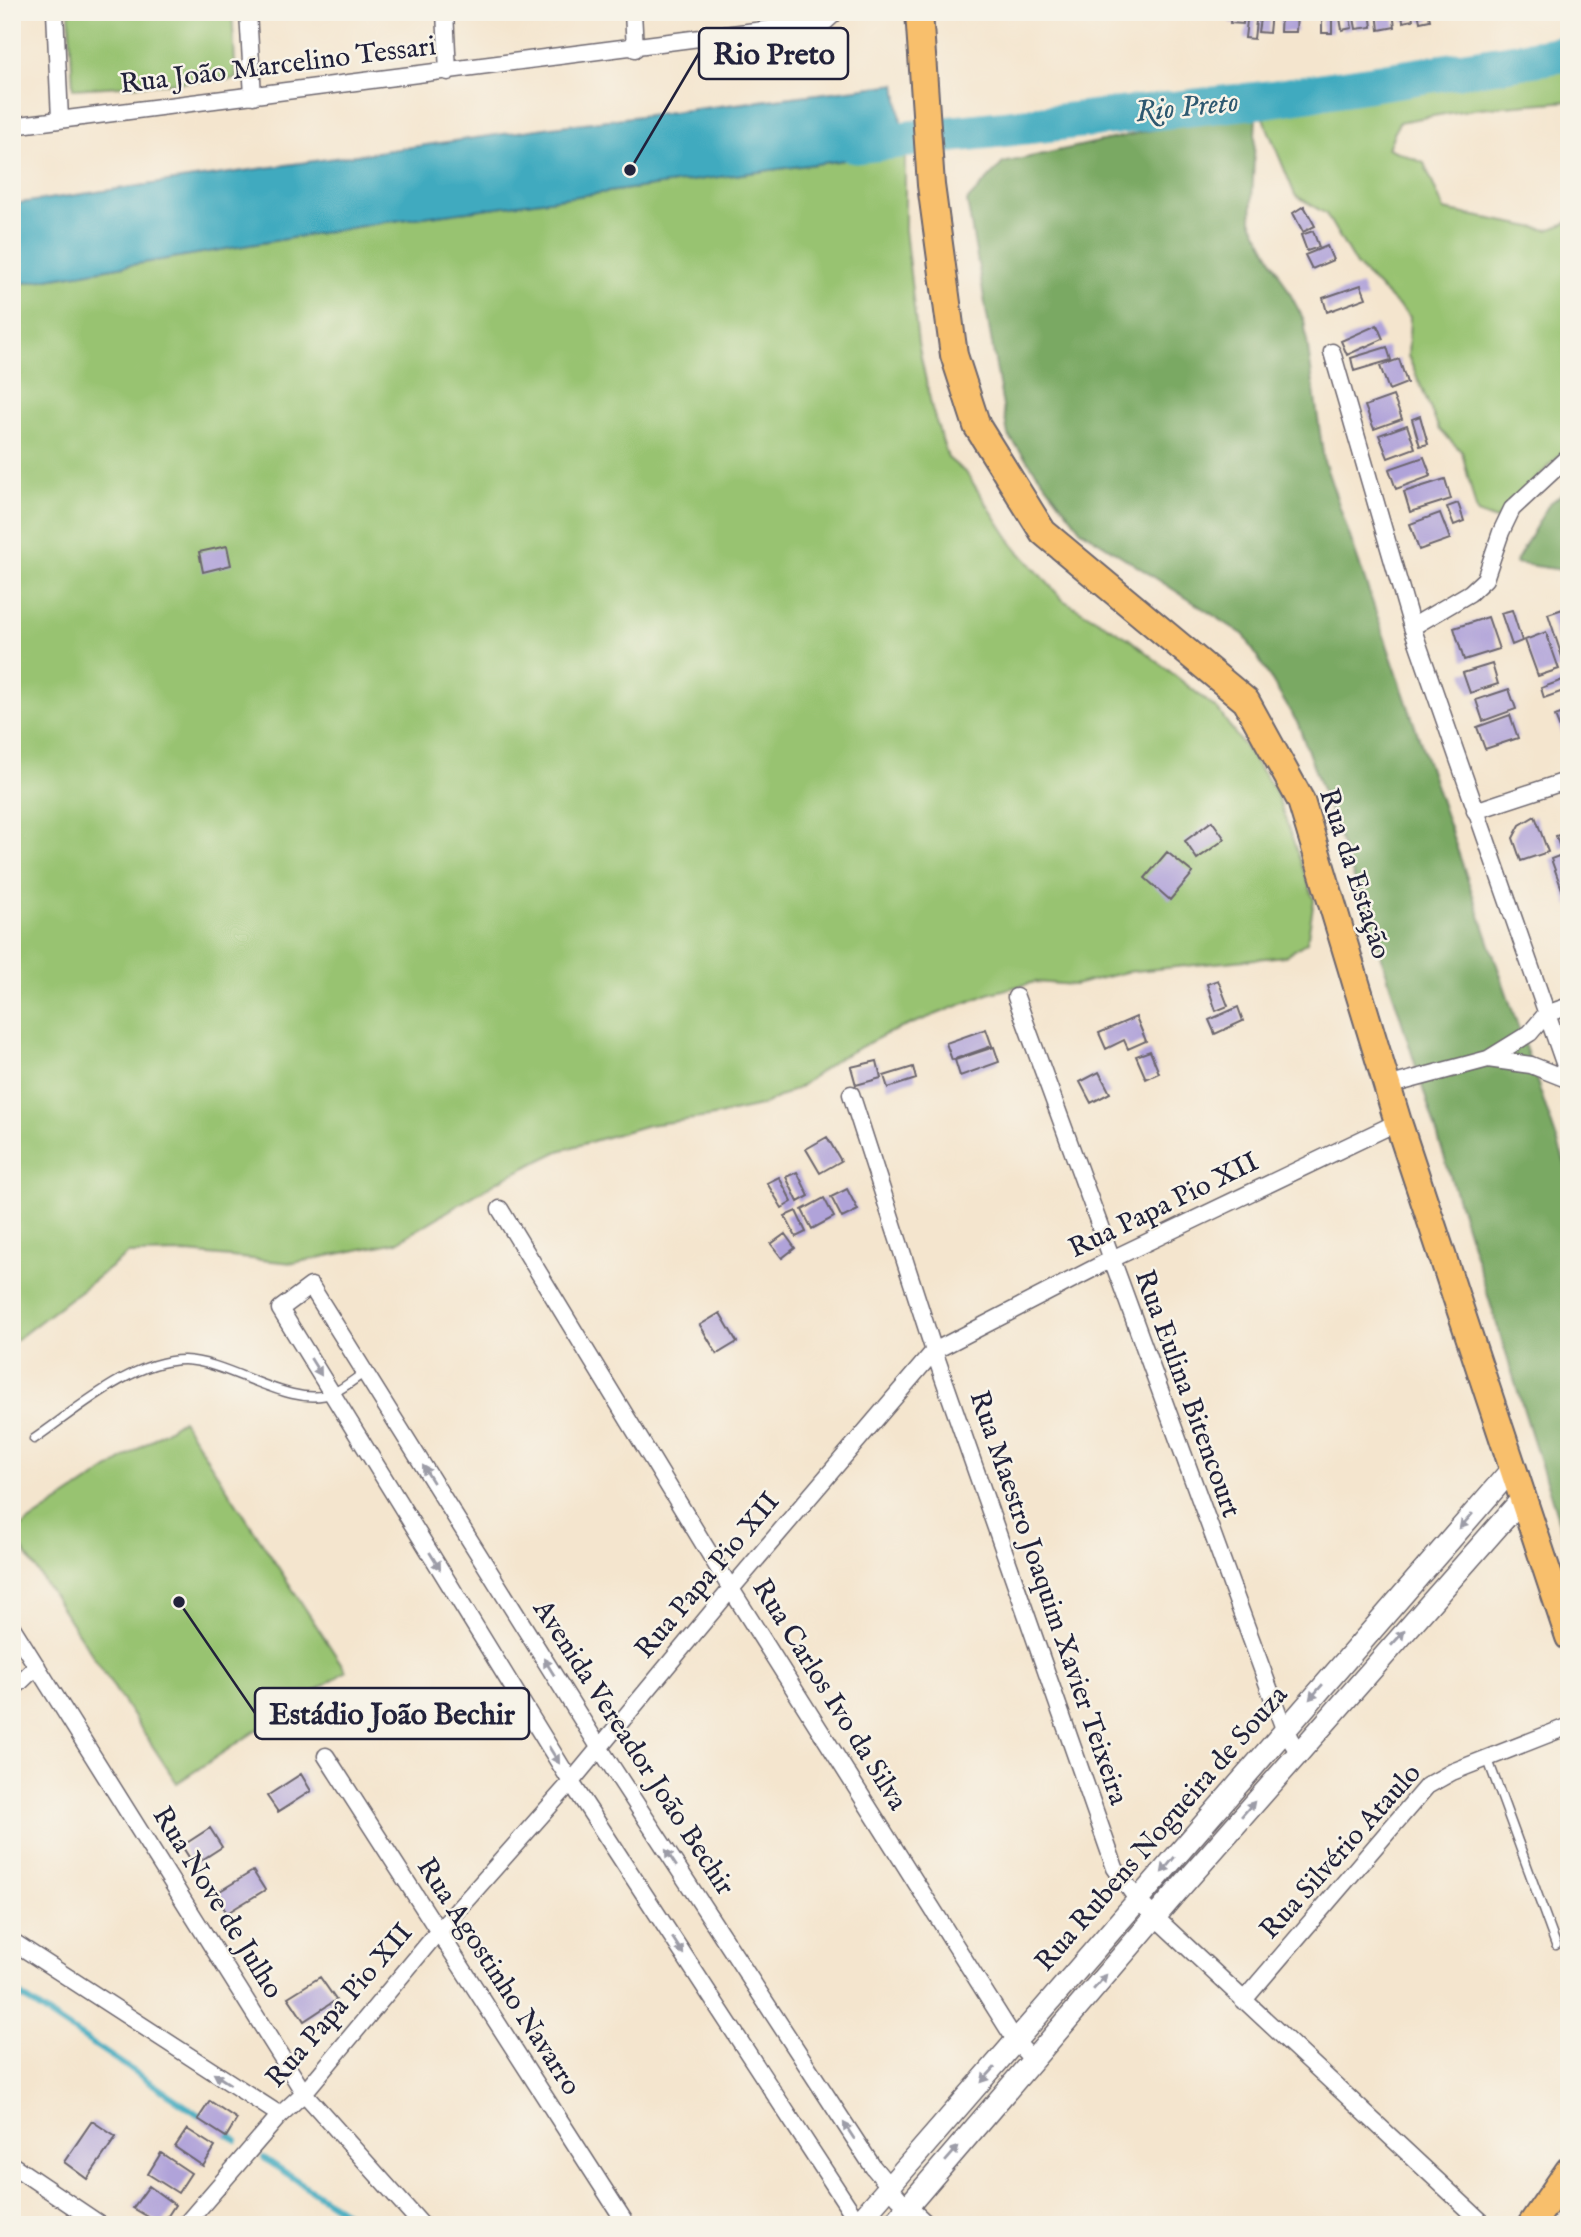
<svg xmlns="http://www.w3.org/2000/svg" width="1581" height="2237" font-family="'IM FELL English',serif">
	<style>
		.green { fill: #98c371; stroke: #5d7256; stroke-width: 2 }
		.forest { fill: #7aa963; stroke: #4e664f; stroke-width: 2 }
		.water { fill: #3faabf; stroke: #30667d; stroke-width: 2 }
		.lines { fill: none; stroke-linecap: round; stroke-linejoin: round }
		.stream { stroke: #3faabf; stroke-width: 6 }
		.river { stroke: #3faabf; stroke-width: 37 }
		.building { fill: #b0a3d9 }
		.service-casing { stroke: #6c666e; stroke-width: 11 }
		.minor-casing { stroke: #6c666e; stroke-width: 19 }
		.tertiary-casing { stroke: #6c666e; stroke-width: 24 }
		.primary-casing { stroke: #6c666e; stroke-width: 30 }
		.service { stroke: #fff; stroke-width: 8 }
		.minor { stroke: #fff; stroke-width: 16 }
		.tertiary { stroke: #fff; stroke-width: 21 }
		.primary { stroke: #f8bf6c; stroke-width: 26 }
		.oneway { fill: #9c9ca7 }
		.labels { text-anchor: middle; dominant-baseline: central; stroke-width: 5; stroke-linejoin: round; paint-order: stroke }
		.street-label { font-size: 28px; fill: #22223b; stroke: #f7f3e8 }
		.water-label { font-size: 30px; font-style: italic; fill: #2e5870; stroke: #f7f3e8 }
		.leader { fill: none; stroke: #22223b; stroke-width: 2.5 }
		.callout-dot { fill: #22223b; stroke: #f7f3e8; stroke-width: 2.5 }
		.callout { fill: #f7f3e8; stroke: #22223b; stroke-width: 2.5 }
		.callout-label { font-size: 30px; text-anchor: middle; font-weight: bold; fill: #22223b }
	</style>
	<rect width="100%" height="100%" fill="#f7f3e8"/>
	<filter id="ink" filterUnits="userSpaceOnUse"><feTurbulence type="fractalNoise" baseFrequency=".0143" numOctaves="2"/><feDisplacementMap in="SourceGraphic" scale="14" xChannelSelector="R" yChannelSelector="G"/><feConvolveMatrix kernelMatrix="1 2 1 2 8 2 1 2 1" color-interpolation-filters="sRGB"/></filter>
	<filter id="wash" filterUnits="userSpaceOnUse"><feTurbulence type="fractalNoise" baseFrequency=".00686" numOctaves="4" result="noise"/><feDisplacementMap in="SourceGraphic" scale="28" xChannelSelector="R" yChannelSelector="G"/><feGaussianBlur stdDeviation="1.57" result="paint"/><feColorMatrix in="noise" values="0 0 0 0 0 0 0 0 0 0 0 0 0 0 0 0 0 1.4 0 .05"/><feComposite in="paint" operator="in"/></filter>
	<g filter="url(#wash)">
		<rect width="100%" height="100%" fill="#f4e5ce"/>
		<path class="green" d="M69 12H232L236 79 73 89Z
			M1569 68V101L1479 108 1399 122 1388 148 1424 163 1444 210 1548 230 1569 222V446L1496 520 1477 513 1462 452 1439 429 1408 356 1410 317 1356 265 1326 214 1295 195 1262 115Z
			M905 152V230L918 343 932 409 948 458 967 474 1014 546 1063 600 1128 638 1218 710 1275 790 1314 900 1307 942 1285 956 1126 972 1074 985 1035 982 991 993 886 1034 837 1059 798 1088 760 1106 709 1117 648 1125 559 1151 498 1181 397 1242 293 1263 188 1253 128 1254 12 1343V285L386 222Z
			M182 1420 346 1671 177 1783 12 1533Z"/>
		<path class="forest" d="M1225 114 1256 116 1251 220 1304 320 1324 461 1569 1175V1554L1374 933 1298 724 1244 635 1081 530 1008 435 967 201 1003 163Z
			M1569 489V571L1515 563 1549 504Z"/>
		<path class="water" d="M896 84 905 152 386 222 12 285V204L552 127Z"/>
		<g class="lines">
			<path class="stream" d="M12 1990 205 2119
				M223 2131 236 2140
				M264 2158 363 2225"/>
			<path class="river" d="M855 145 1269 99 1569 53"/>
		</g>
		<g id="blocks">
			<path class="building" d="M1231 12H1244L1243 24 1230 23Z
				M1248 12H1257L1254 39 1245 38Z
				M1261 12H1271L1269 33 1258 32Z
				M1281 12H1297L1296 32H1280Z
				M1322 12H1332V33H1322Z
				M1339 12H1349L1352 28 1342 30Z
				M1353 12H1370L1372 27 1356 29Z
				M1377 12H1393L1395 27 1379 30Z
				M1402 12H1412L1413 20 1403 22Z
				M1418 12H1428L1430 20 1420 22Z
				M1304 206 1315 226 1303 232 1293 213Z
				M1313 231 1319 247 1307 251 1301 235Z
				M1327 246 1333 260 1312 269 1305 255Z
				M1361 285 1366 298 1327 312 1323 298Z
				M1377 325 1383 339 1347 355 1341 341Z
				M1387 347 1391 360 1354 371 1351 358Z
				M1399 359 1407 383 1389 390 1380 366Z
				M1393 396 1402 419 1374 429 1365 406Z
				M1420 416 1428 444 1420 446 1412 419Z
				M1407 425 1415 448 1388 458 1379 435Z
				M1424 457 1431 476 1396 489 1389 469Z
				M1445 479 1451 499 1410 512 1404 492Z
				M1458 503 1464 521 1454 525 1447 507Z
				M1440 513 1450 539 1419 550 1410 524Z
				M227 546 231 565 203 572 199 552Z
				M1569 607V661L1564 663 1548 614Z
				M1512 610 1522 641 1512 645 1501 613Z
				M1488 617 1499 649 1464 660 1454 628Z
				M1546 632 1559 669 1538 676 1525 640Z
				M1492 664 1498 684 1470 693 1463 673Z
				M1568 678 1569 689 1544 698 1541 688Z
				M1509 689 1516 709 1483 721 1476 700Z
				M1569 711V745L1567 746 1555 716Z
				M1510 715 1518 738 1485 749 1477 727Z
				M1535 816 1548 852 1521 861 1513 838 1520 825Z
				M1212 821 1225 839 1197 859 1185 841Z
				M1569 832V845L1560 848 1556 836Z
				M1167 852 1193 873 1170 900 1145 878Z
				M1569 852V906H1568L1551 859Z
				M1218 980 1228 1006 1216 1011 1207 984Z
				M1238 1007 1243 1021 1215 1034 1209 1020Z
				M1136 1017 1146 1041 1128 1049 1124 1040 1106 1049 1099 1033Z
				M986 1029 992 1046 952 1060 946 1043Z
				M994 1047 999 1062 960 1076 955 1060Z
				M1150 1051 1159 1073 1146 1079 1136 1056Z
				M877 1061 881 1078 856 1085 851 1067Z
				M913 1067 916 1079 888 1088 884 1076Z
				M1099 1072 1110 1093 1091 1103 1080 1082Z
				M827 1137 841 1161 820 1173 806 1149Z
				M797 1172 809 1196 798 1202 786 1177Z
				M779 1177 792 1202 782 1208 767 1183Z
				M847 1189 858 1210 842 1218 831 1197Z
				M824 1198 834 1217 812 1229 802 1210Z
				M796 1211 806 1232 796 1237 785 1216Z
				M785 1234 795 1248 782 1258 771 1244Z
				M720 1313 737 1342 717 1354 700 1325Z
				M301 1774 311 1791 278 1812 267 1796Z
				M210 1828 222 1847 194 1865 182 1846Z
				M253 1871 265 1890 227 1913 215 1894Z
				M320 1977 336 2000 304 2021 288 1997Z
				M210 2101 237 2119 226 2137 198 2119Z
				M92 2121 116 2137 87 2179 64 2162Z
				M187 2129 215 2147 203 2166 175 2147Z
				M161 2153 191 2173 178 2193 148 2174Z
				M149 2186 175 2205 162 2225 133 2208Z"/>
		</g>
	</g>
	<g filter="url(#ink)">
		<use href="#blocks" fill-opacity="0" stroke="#6c666e" stroke-width="2"/>
		<g class="lines">
			<g class="service-casing">
				<path id="service" d="M34 1439C75 1411 132 1360 184 1360 230 1361 291 1410 333 1393 344 1388 355 1379 365 1372
					M1487 1757 1556 1945"/>
			</g>
			<g class="minor-casing">
				<path id="minor" d="M55 12 60 119
					M248 12 253 96
					M445 12 448 72
					M633 12 635 49
					M12 126 825 22 836 12
					M1332 352 1412 627 1569 1077
					M1412 627 1470 593 1485 579 1501 532 1512 509 1569 456
					M1475 811 1569 780
					M1016 997 1284 1729 1298 1752
					M1488 1059 1530 1033 1546 1014 1569 1006
					M1387 1086 1488 1059 1531 1065 1569 1080
					M851 1094 934 1351 1115 1868 1138 1901 1485 2225
					M500 1209 731 1589 1017 2043 1033 2060
					M12 1627 304 2093 422 2225
					M12 1690 37 1666
					M326 1756 627 2225
					M12 1941 280 2115
					M1243 2001 1427 1786 1452 1772 1569 1726
					M12 2165 101 2225
					M185 2225 280 2115 304 2093 437 1933 571 1782 731 1589 934 1351 1110 1260 1398 1122
					M860 2225 571 1782 280 1309 311 1286 599 1747 873 2167 899 2198 928 2225"/>
			</g>
			<g class="tertiary-casing">
				<path id="tertiary" d="M856 2225 1511 1470
					M892 2225 1174 1895 1521 1500"/>
			</g>
			<g class="primary-casing">
				<path id="primary" d="M919 12 931 185 954 355 977 426 1043 532 1246 701 1301 801 1398 1122 1569 1637
					M1531 2225 1569 2170"/>
			</g>
			<use href="#service" class="service"/>
			<use href="#minor" class="minor"/>
			<use href="#tertiary" class="tertiary"/>
			<use href="#primary" class="primary"/>
		</g>
		<defs><path id="oneway-solid" d="M-6-.8H1V-3.2L6.5 0L1 3.2V.8H-6Z" transform="scale(1.75)"/></defs>
		<g class="oneway">
			<use href="#oneway-solid" transform="translate(316 1367) rotate(58)"/>
			<use href="#oneway-solid" transform="translate(428 1474) rotate(-122)"/>
			<use href="#oneway-solid" transform="translate(1466 1521) rotate(131)"/>
			<use href="#oneway-solid" transform="translate(435 1561) rotate(58)"/>
			<use href="#oneway-solid" transform="translate(1398 1638) rotate(-48)"/>
			<use href="#oneway-solid" transform="translate(549 1667) rotate(-122)"/>
			<use href="#oneway-solid" transform="translate(1316 1692) rotate(131)"/>
			<use href="#oneway-solid" transform="translate(554 1755) rotate(58)"/>
			<use href="#oneway-solid" transform="translate(1248 1809) rotate(-49)"/>
			<use href="#oneway-solid" transform="translate(671 1858) rotate(-123)"/>
			<use href="#oneway-solid" transform="translate(1168 1865) rotate(130)"/>
			<use href="#oneway-solid" transform="translate(678 1946) rotate(57)"/>
			<use href="#oneway-solid" transform="translate(1100 1982) rotate(-49)"/>
			<use href="#oneway-solid" transform="translate(988 2075) rotate(132)"/>
			<use href="#oneway-solid" transform="translate(222 2079) rotate(-147)"/>
			<use href="#oneway-solid" transform="translate(849 2131) rotate(-123)"/>
			<use href="#oneway-solid" transform="translate(952 2154) rotate(-49)"/>
		</g>
	</g>
	<g class="labels">
		<g class="street-label">
			<text transform="translate(278 66) rotate(-7)">Rua João Marcelino Tessari</text>
			<text transform="translate(1354 874) rotate(72)">Rua da Estação</text>
			<text transform="translate(1164 1206) rotate(-26)">Rua Papa Pio XII</text>
			<text transform="translate(1187 1394) rotate(70)">Rua Eulina Bitencourt</text>
			<text transform="translate(708 1576) rotate(-50)">Rua Papa Pio XII</text>
			<text transform="translate(1048 1598) rotate(71)">Rua Maestro Joaquim Xavier Teixeira</text>
			<text transform="translate(829 1695) rotate(58)">Rua Carlos Ivo da Silva</text>
			<text transform="translate(633 1748) rotate(57)">Avenida Vereador João Bechir</text>
			<text transform="translate(1162 1829) rotate(-49)">Rua Rubens Nogueira de Souza</text>
			<text transform="translate(1341 1852) rotate(-48)">Rua Silvério Ataulo</text>
			<text transform="translate(217 1903) rotate(58)">Rua Nove de Julho</text>
			<text transform="translate(498 1977) rotate(57)">Rua Agostinho Navarro</text>
			<text transform="translate(340 2006) rotate(-49)">Rua Papa Pio XII</text>
		</g>
		<g class="water-label">
			<text transform="translate(1187 108) rotate(-6)">Rio Preto</text>
		</g>
	</g>
	<path class="leader" d="M630 170L699 53M179 1602L255 1713"/>
	<g class="callout-dot">
		<circle cx="630" cy="170" r="7"/>
		<circle cx="179" cy="1602" r="7"/>
	</g>
	<g class="callout">
		<rect x="699" y="28" width="149" height="51" rx="7"/>
		<rect x="255" y="1688" width="274" height="51" rx="7"/>
	</g>
	<g class="callout-label">
		<text x="774" y="64">Rio Preto</text>
		<text x="392" y="1724">Estádio João Bechir</text>
	</g>
	<rect width="1581" height="2237" fill="none" stroke="#f7f3e8" stroke-width="42"/>
</svg>
